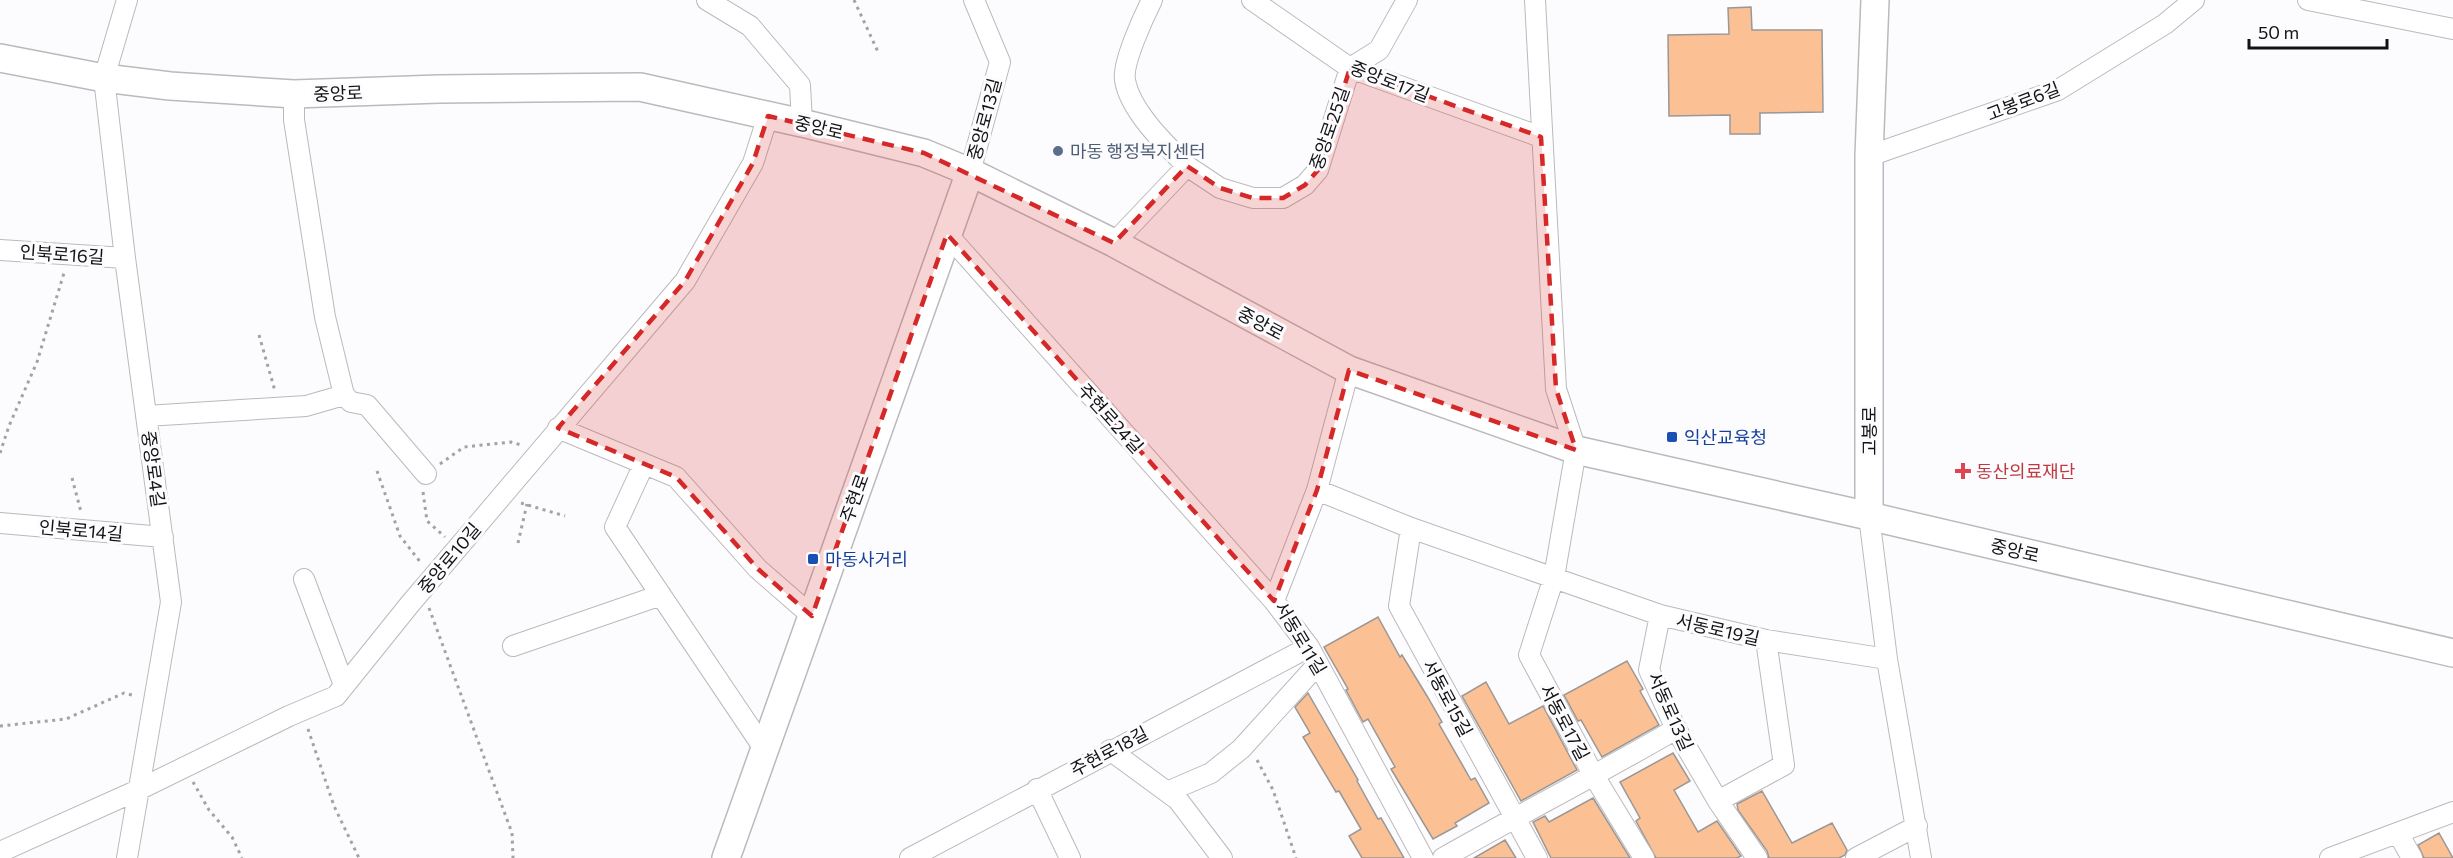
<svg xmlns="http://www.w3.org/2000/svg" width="2453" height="858" font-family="Commissioner,'Noto Sans KR',sans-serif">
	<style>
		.building { fill: #fbc094; stroke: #9a9795; stroke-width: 1.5 }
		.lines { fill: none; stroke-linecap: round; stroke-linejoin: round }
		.street-casing { stroke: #bbb9bd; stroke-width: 22 }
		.secondary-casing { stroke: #bbb9bd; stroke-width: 30 }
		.path { stroke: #a3a2a4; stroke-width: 3; stroke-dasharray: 3 4.5; stroke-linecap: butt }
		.street { stroke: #fff; stroke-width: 20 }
		.secondary { stroke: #fff; stroke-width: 27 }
		.marked { fill: #d62828; fill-opacity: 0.2; stroke: #d62828; stroke-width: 4.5; stroke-dasharray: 12 8; stroke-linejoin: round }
		.service-dot { fill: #5c6f8a; stroke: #fcfbfe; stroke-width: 2 }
		.transit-dot { fill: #1a4fb4; stroke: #fcfbfe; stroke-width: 2 }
		.health-dot { fill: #e0444e; stroke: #fcfbfe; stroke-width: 2 }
		.labels { text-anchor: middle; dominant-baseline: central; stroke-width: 6; stroke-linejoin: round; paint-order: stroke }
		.street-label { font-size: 18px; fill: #121213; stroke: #fcfbfe }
		.service-label { font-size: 18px; fill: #4e5e75; stroke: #fcfbfe; text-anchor: start }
		.transit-label { font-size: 18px; fill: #164399; stroke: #fcfbfe; text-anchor: start }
		.health-label { font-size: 18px; fill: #be3a42; stroke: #fcfbfe; text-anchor: start }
	</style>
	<rect width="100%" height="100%" fill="#fcfbfe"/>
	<path class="building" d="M1751 7 1752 30H1822L1823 112 1760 113V134H1730V115L1669 116 1668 35 1729 34 1728 8Z
		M1378 617 1400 657 1402 655 1427 696 1442 722 1439 724 1471 780 1475 778 1489 803 1455 823 1457 826 1433 839 1391 769 1395 767 1368 719 1363 722 1346 690 1348 689 1324 647Z
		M1627 661 1643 689 1640 691 1659 725 1602 757 1581 720 1578 721 1564 695Z
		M1486 682 1509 724 1543 706 1577 770 1521 801 1462 696Z
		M1308 693 1358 780 1357 781 1378 819 1381 818 1404 858H1362L1349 836 1361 829 1339 791 1336 792 1303 737 1310 733 1295 707Z
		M1673 753 1690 781 1674 790 1698 832 1717 821 1741 856 1737 858H1656L1636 821 1640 818 1620 782Z
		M1762 791 1792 843 1832 823 1847 850 1845 855 1839 858H1769L1767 851 1738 810 1737 804Z
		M1593 798 1630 858H1551L1533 822 1545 816 1549 822Z
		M2439 833 2453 858H2424L2418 845Z
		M1505 840 1516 858H1474Z"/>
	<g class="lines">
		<g class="street-casing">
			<path id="street" d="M707 0 750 26 800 85 802 123
				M1152 0C1144 16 1122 63 1125 80 1130 111 1166 145 1187 166
				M1252 0 1350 68 1541 137
				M1535 0 1556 389 1576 450 1554 577 1529 655 1594 776 1644 858
				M2308 0 2453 29
				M294 94V120L325 317 344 395 351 402 367 405 426 474
				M1869 156 2058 90 2165 24 2194 0
				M970 172 1000 62 974 0
				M947 234 1274 601
				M1114 243 1187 166 1220 188 1253 198H1283L1305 185 1318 170 1350 68 1379 50 1407 0
				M0 250 125 258
				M1349 370 1317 490 1274 601 1309 647 1423 858
				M146 416 306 406 344 395
				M558 428 676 477 758 569 812 616
				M644 464 615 527 765 750
				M1317 490 1411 528 1660 615 1766 640 1887 659
				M1869 516 1887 659 1921 858
				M0 523 163 537
				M1411 528 1399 606 1537 858
				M304 579 344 685
				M1660 615 1649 670 1676 729 1718 801 1757 858
				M513 646 661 595
				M1110 750 1178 800 1222 858
				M1037 789 1070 858
				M1167 792 1211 773 1241 749 1318 664
				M1718 801 1784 765 1766 640
				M2398 833 2412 858
				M0 852 138 790 289 716 336 696 410 604 685 281 753 163 768 116
				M127 858 171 602 125 258 104 78 127 0
				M910 858 1309 647
				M1443 858C1520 814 1599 774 1676 729
				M1856 858 1917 826
				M2330 858 2453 812"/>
		</g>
		<g class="secondary-casing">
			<path id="secondary" d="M0 58 104 78 170 86 294 94 439 89 640 87 802 123 924 153 970 172 1114 243 1349 370 1576 450 1869 516 2453 653
				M1869 516V156L1875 0
				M726 858 970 172"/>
		</g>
		<path class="path" d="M854 0 879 54
			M259 335 275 391
			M0 453 9 426 37 362 64 273
			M440 464 464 447 511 442 521 445
			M377 471 400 536 421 563
			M72 478 81 512
			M423 492 427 521 445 537
			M521 503 565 516
			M518 543 527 504
			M429 608 512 833 513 858
			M0 726 66 719 124 693 136 696
			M308 729 334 806 359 858
			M1257 760 1273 790 1296 858
			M193 782 209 810 232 837 242 858"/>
		<use href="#street" class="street"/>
		<use href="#secondary" class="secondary"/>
	</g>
	<path class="marked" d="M1350 68 1541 137 1556 389 1576 450 1349 370 1317 490 1274 601 947 234 812 616 758 569 676 477 558 428 685 281 753 163 768 116 924 153 1114 243 1187 166 1220 188 1253 198H1283L1305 185 1318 170Z"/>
	<circle class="service-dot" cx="1058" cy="151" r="6"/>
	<g class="transit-dot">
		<rect x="1666" y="431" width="12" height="12" rx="3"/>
		<rect x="807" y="553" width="12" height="12" rx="3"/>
	</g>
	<path class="health-dot" d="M1960 462h6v6h6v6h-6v6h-6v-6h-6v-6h6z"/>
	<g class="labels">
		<g class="street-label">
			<text transform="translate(1390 81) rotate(21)">중앙로17길</text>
			<text transform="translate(338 93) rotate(-2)">중앙로</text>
			<text transform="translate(2023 101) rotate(-21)">고봉로6길</text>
			<text transform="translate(984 119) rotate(-75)">중앙로13길</text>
			<text transform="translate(819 127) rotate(13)">중앙로</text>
			<text transform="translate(1329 128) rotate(-71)">중앙로25길</text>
			<text transform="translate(62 254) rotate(4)">인북로16길</text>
			<text transform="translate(1261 323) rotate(28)">중앙로</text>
			<text transform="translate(1111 418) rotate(48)">주현로24길</text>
			<text transform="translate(1869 431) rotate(-90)">고봉로</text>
			<text transform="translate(154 469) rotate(82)">중앙로4길</text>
			<text transform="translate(854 498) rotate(-70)">주현로</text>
			<text transform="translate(81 530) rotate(5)">인북로14길</text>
			<text transform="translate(2015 550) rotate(13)">중앙로</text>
			<text transform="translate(449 558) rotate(-50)">중앙로10길</text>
			<text transform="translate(1718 629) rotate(13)">서동로19길</text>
			<text transform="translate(1301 638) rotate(59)">서동로11길</text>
			<text transform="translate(1448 698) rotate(62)">서동로15길</text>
			<text transform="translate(1671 711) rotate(66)">서동로13길</text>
			<text transform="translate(1565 722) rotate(62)">서동로17길</text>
			<text transform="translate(1109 751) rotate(-28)">주현로18길</text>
		</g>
		<g class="service-label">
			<text x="1070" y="151">마동 행정복지센터</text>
		</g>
		<g class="transit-label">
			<text x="1684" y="437">익산교육청</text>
			<text x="825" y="559">마동사거리</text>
		</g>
		<g class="health-label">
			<text x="1976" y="471">동산의료재단</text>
		</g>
	</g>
	<path d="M2249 39v9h138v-9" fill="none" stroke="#121213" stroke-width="3"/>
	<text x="2258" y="39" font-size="18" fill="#121213" stroke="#fcfbfe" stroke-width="4.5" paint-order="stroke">50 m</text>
</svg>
